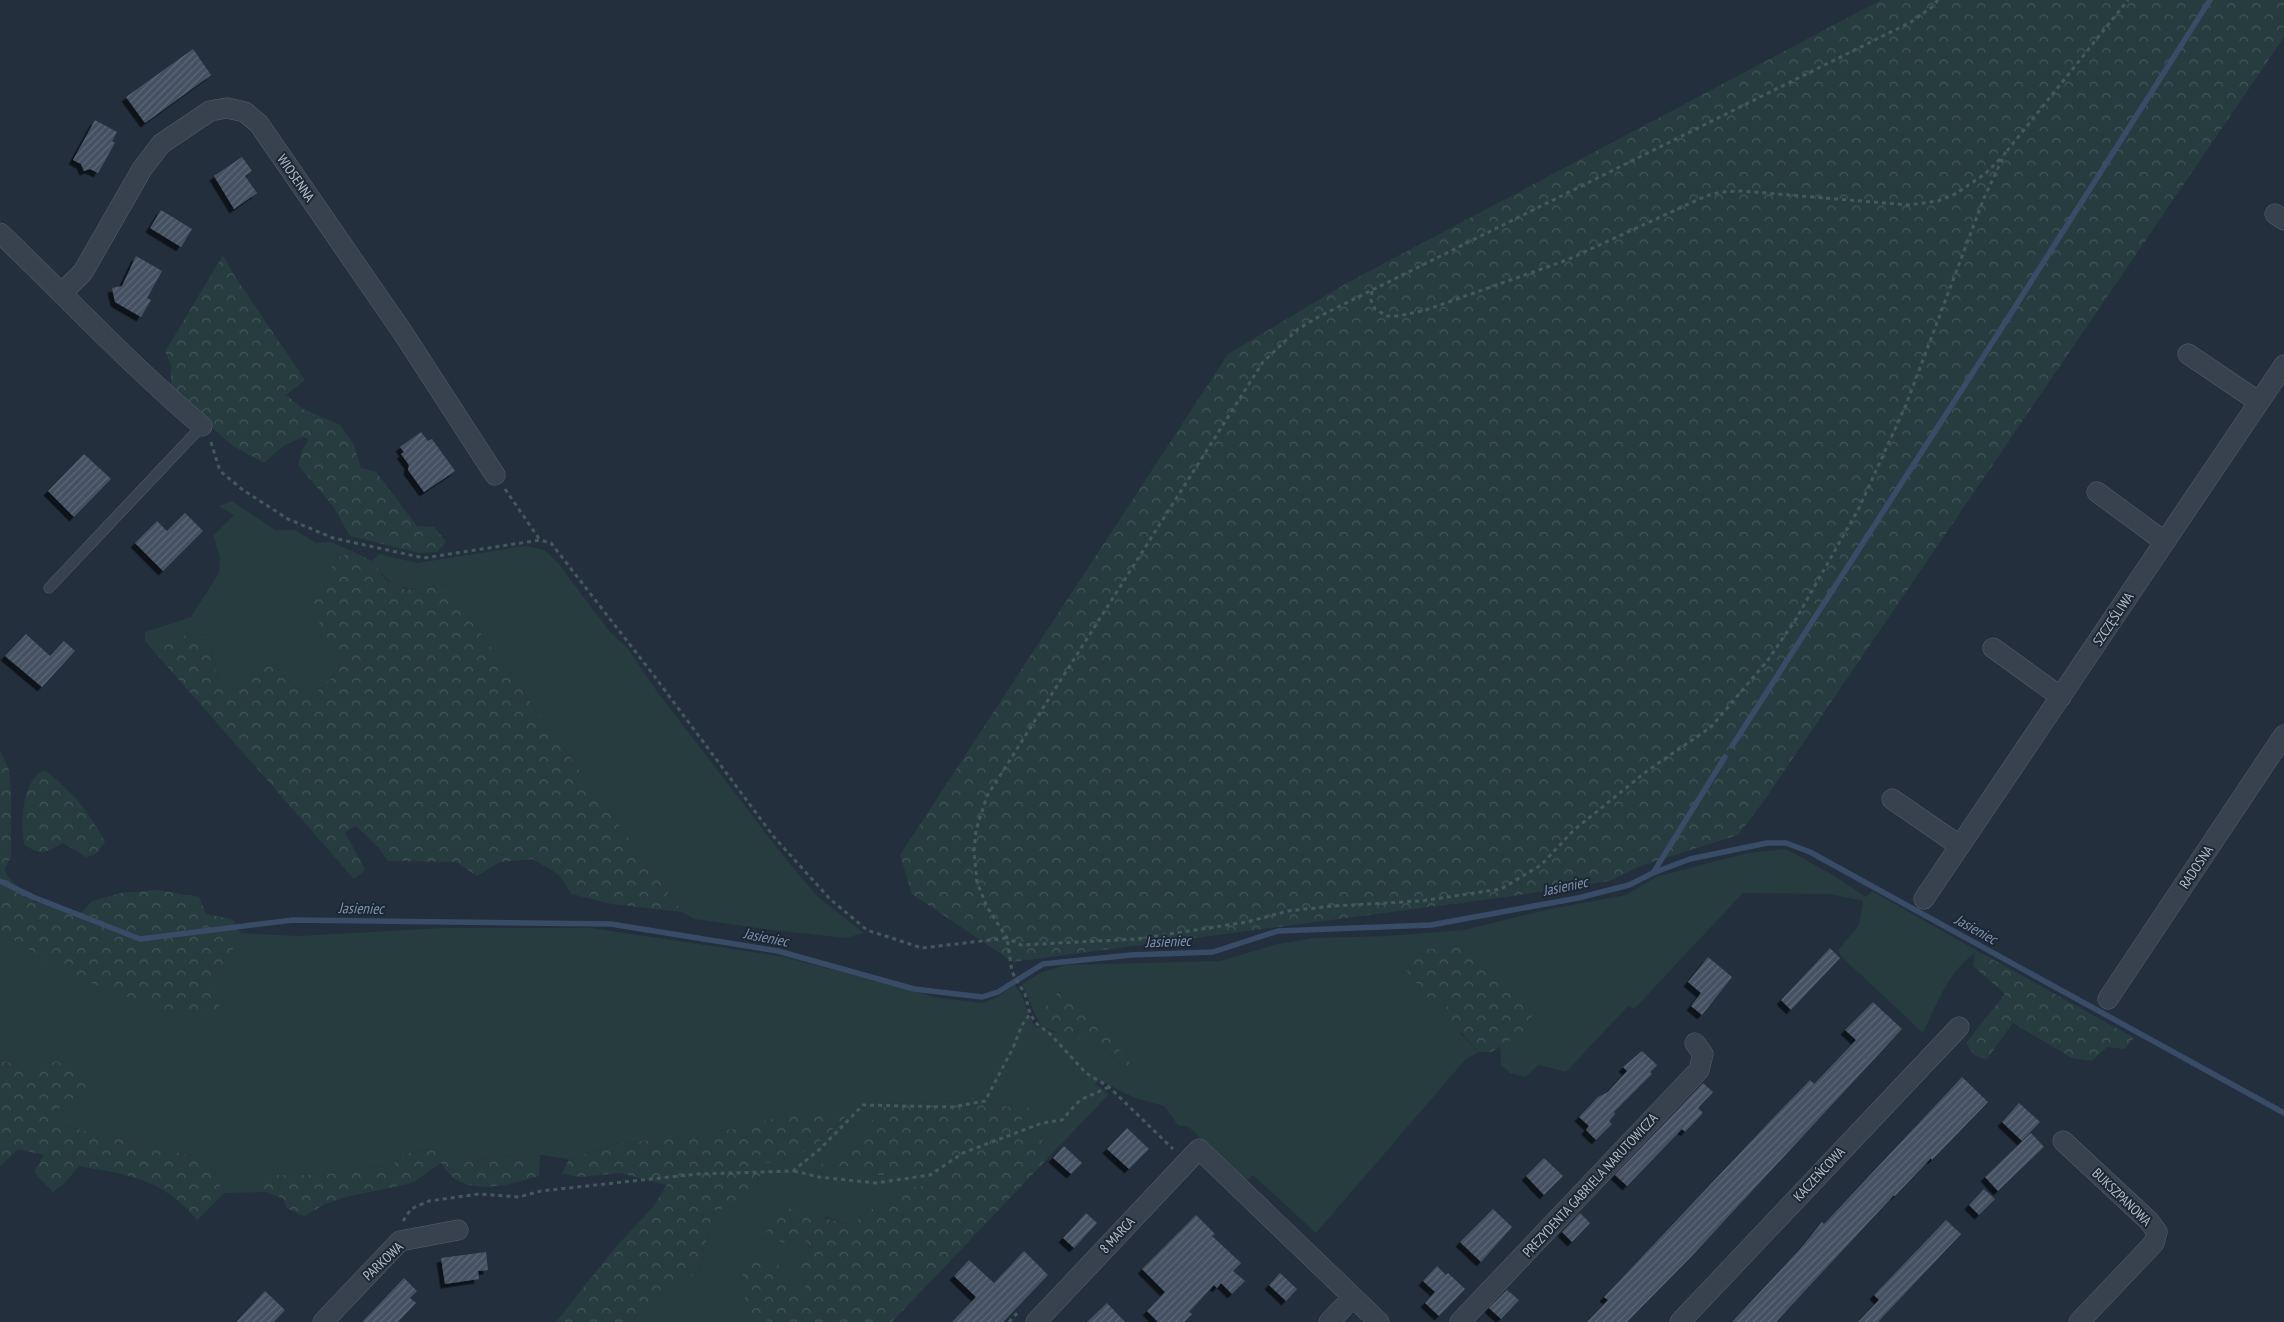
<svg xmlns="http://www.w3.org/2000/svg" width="2284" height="1322" font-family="'PT Sans Narrow',sans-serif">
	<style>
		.grass { fill: #263c3f }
		.forest { fill: url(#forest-crowns) }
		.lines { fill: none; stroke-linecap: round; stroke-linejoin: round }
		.stream { stroke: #394c67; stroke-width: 5.5 }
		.building { fill: url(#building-hatch); filter: url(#shadow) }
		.lane-casing { stroke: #565f6c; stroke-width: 11 }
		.street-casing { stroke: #565f6c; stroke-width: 21 }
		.path { stroke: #44595c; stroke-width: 3; stroke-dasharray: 4 4; stroke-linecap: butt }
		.lane { stroke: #38414e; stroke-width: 10 }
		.street { stroke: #38414e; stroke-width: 20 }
		.labels { text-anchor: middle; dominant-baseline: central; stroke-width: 4; stroke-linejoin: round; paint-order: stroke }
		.street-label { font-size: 14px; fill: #b4bcc9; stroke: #1d2633 }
		.water-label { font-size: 15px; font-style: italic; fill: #7c92b1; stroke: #1d2633 }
	</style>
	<defs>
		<pattern id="forest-crowns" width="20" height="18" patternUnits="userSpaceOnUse" patternTransform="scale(1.25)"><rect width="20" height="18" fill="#263c3f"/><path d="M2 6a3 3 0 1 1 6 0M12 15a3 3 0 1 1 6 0" fill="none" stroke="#435659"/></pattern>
		<pattern id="building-hatch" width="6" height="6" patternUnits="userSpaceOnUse" patternTransform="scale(1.25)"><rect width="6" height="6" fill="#455162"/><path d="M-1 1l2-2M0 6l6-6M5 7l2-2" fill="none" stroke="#5d6877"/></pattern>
		<filter id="shadow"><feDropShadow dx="-4.5" dy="4.5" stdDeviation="0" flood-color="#0009"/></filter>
	</defs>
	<rect width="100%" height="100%" fill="#242f3e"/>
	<path class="grass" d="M232 501 275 530H295L316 543 330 542 352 551 335 560 312 607 339 659 338 672 310 698 286 679 274 661 235 691 217 677 209 640 145 641V632L191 617 219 573 220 556 213 536 234 515 219 506Z
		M526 546 544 550 558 563 610 632 628 649 656 690 781 853 818 897 864 933 845 938 764 929 694 919 682 912 445 584C404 590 399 597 372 561L379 554 417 563Z
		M1786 849 1833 875 1866 897 1872 891 1983 954 1975 953C1949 971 1936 1005 1923 1033L1842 957 1838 950 1859 925 1863 901 1830 894 1743 893 1634 1009 1628 1006 1566 1072 1539 1065 1525 1077 1510 1073 1501 1065 1500 1046 1527 1029 1533 1011C1506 992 1483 966 1457 945L1437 949 1444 998 1451 1001 1461 1034 1479 1052 1465 1060 1316 1233 1253 1175 1245 1182 1189 1127 1178 1125 1164 1106 1135 1098 1099 1080 1095 1084 1109 1094 1048 1158 1042 1138 1016 1129 1008 1107 978 1095 964 1101 887 1104 851 1146 813 1170 823 1174 846 1166 881 1176 905 1167 921 1170 945 1157 953 1173 941 1184C904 1184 879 1203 851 1225L825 1217 783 1243 802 1238 812 1248 800 1266 806 1285 802 1293 794 1291 785 1271 738 1265 759 1314 768 1322H630L656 1298 699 1271 714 1210 732 1207 751 1198 765 1163C802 1159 827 1139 851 1110L755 1122 740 1128 706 1133H682L659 1139 616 1144 569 1159 540 1155 497 1157 460 1163 438 1149 403 1154 391 1167 361 1168 323 1175H267L258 1178 266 1192 224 1193 212 1170 196 1157 57 1124 58 1109 95 1084C75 1068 52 1062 28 1074L11 1063 0 1060V931L214 986 241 933 299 936 443 928H591L785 957 939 998 983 1003 999 996 1015 985C1026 998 1025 1015 1037 1028L1041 1025 1054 1033 1089 1035 1124 1067 1132 1064 1059 991 1041 1011 1035 1014 1022 984 1042 972 1066 965 1220 961 1278 944 1314 938 1387 936 1464 930 1550 909 1626 895 1656 877 1747 853Z"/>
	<path class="forest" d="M1881 0H2284V37L1763 802 1738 835 1643 865 1609 881 1513 896 1013 962 912 894 900 855 1228 354 1347 283Z
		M223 255 232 272 305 380 286 395 303 409 340 425 353 443 361 468 376 472 417 526 434 527 446 542 437 552 419 553 350 536 332 505 298 465 302 450 309 440 303 437 283 446 264 463 233 446 199 417 171 385V364L165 352Z
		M352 551 372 561 387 581 406 590 445 584 682 912 611 904 572 894 558 874 533 859 500 862 477 876 456 862 388 861 378 847 356 826 345 832 365 870 354 879 145 641 178 639 192 632 209 640 217 677 235 691 274 661 286 679 310 698 338 672 339 659 311 607 335 560Z
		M0 750 9 770 11 791V857L4 869 8 877 35 902 82 912 92 901 121 893 159 890 199 897 206 914 232 919 241 933 214 986 220 1009 201 1017 158 1009 68 974 0 931Z
		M44 770C74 793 87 809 105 842L96 854 86 857 63 843C46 852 41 857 24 844 21 822 21 782 44 770Z
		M1470 944C1489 970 1507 992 1534 1011L1527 1029 1492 1052H1479L1444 1013 1450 1000 1444 998 1434 1005 1403 966 1407 956 1415 951Z
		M1975 953 1983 954 2134 1038 2124 1049 2107 1047 2092 1061 2072 1058 2013 1023 1986 1060 1974 1055 1966 1043 2005 994 1973 966Z
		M1059 991 1087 1012 1132 1065 1124 1067 1089 1035 1074 1041 1041 1025 1035 1014 1041 1011Z
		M0 1060 11 1063 28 1074 56 1061 77 1071 95 1084 58 1109 57 1124 196 1157 212 1170 224 1193 197 1220C162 1178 129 1175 79 1166L64 1184 53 1192 34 1172 44 1155 18 1149 0 1166Z
		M978 1095 1008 1107 1022 1101 1029 1108 1016 1129 1042 1138 1048 1158 892 1322H768L759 1314 736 1312 749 1291 738 1265 772 1260 785 1271 794 1291 802 1292 806 1285 799 1266 812 1248 802 1238 783 1243 765 1233 786 1208 851 1225C879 1203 904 1184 940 1184L953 1172 945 1157 921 1170 905 1167 881 1176 846 1166 823 1174 813 1170 851 1146 886 1104 964 1101Z
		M852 1110C823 1139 808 1158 765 1163L751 1198 732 1207 714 1210 699 1271 656 1298 630 1322H556L614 1249 653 1207 667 1185 620 1173 581 1177 562 1174 569 1159 616 1144 659 1139 682 1133H706L740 1128 755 1122 824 1111Z
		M439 1149 460 1163 497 1157 540 1155 539 1176C514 1183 478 1195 454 1178 449 1174 445 1168 441 1163L412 1183 346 1197 325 1204 304 1216 286 1208 284 1199 266 1192 258 1178 267 1175H323L361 1168 391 1167 403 1154Z"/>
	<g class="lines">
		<path class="stream" d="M1732 746 2001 329 2210 0
			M1653 873 1725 757
			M0 881 33 897 140 939 293 920 611 924 778 951 914 989 982 997 998 992 1043 964 1131 955 1213 952 1278 931 1431 925 1578 898 1629 885 1653 873 1690 859 1767 843H1786L1810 852 2284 1113"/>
	</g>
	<path class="building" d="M193 49 211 75 145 123 126 97Z
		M95 120 117 132 112 141 115 143 98 173 90 169 84 171 81 164 73 160Z
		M242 157 252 171 245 176 257 193 234 209 214 176Z
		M161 210 192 229 181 247 150 228Z
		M136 256 162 271 147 298 151 300 141 317 115 302 112 288 122 286Z
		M421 432 428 441 432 439 455 471 424 492 408 470 409 465 401 454 404 452 400 447Z
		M84 454 111 479 74 517 48 491Z
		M185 513 203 531 163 571 135 543 157 521 167 531Z
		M26 634 50 656 64 641 75 651 42 687 5 656Z
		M1830 948 1840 958 1791 1010 1781 1000Z
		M1708 957 1732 977 1702 1015 1691 1006 1701 993 1688 982Z
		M1873 1002 1902 1029 1690 1258 1627 1322H1587L1608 1300 1604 1297 1773 1118 1810 1080 1814 1084 1856 1040 1845 1030Z
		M1642 1051 1657 1065 1650 1072 1652 1074 1614 1112 1615 1114 1609 1121 1612 1124 1596 1140 1586 1130 1589 1126 1579 1117 1598 1097 1608 1092 1627 1071 1623 1067Z
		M1962 1077 1988 1102 1932 1160 1931 1158 1895 1196 1894 1195 1776 1322H1732L1799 1250 1822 1222 1824 1224Z
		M1703 1083 1713 1092 1698 1108 1703 1113 1685 1132 1682 1129 1627 1186 1615 1175Z
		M2019 1103 2040 1122 2022 1141 2002 1122Z
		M1127 1128 1149 1149 1129 1169 1107 1149Z
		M2031 1133 2044 1147 1998 1191 1985 1177Z
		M1064 1146 1082 1163 1071 1174 1053 1158Z
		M1544 1158 1563 1176 1544 1195 1526 1176Z
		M1984 1189 1995 1199 1979 1215 1969 1205Z
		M1493 1209 1512 1227 1481 1262 1460 1242Z
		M1086 1213 1097 1223 1074 1248 1063 1238Z
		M1580 1213 1590 1223 1572 1242 1562 1232Z
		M1196 1215 1215 1234 1212 1236 1241 1263 1233 1271 1245 1281 1232 1294 1221 1283 1217 1288 1214 1285 1189 1312 1192 1314 1184 1322H1158L1147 1311 1165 1292 1142 1269Z
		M1946 1220 1961 1234 1878 1322H1858L1879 1300 1874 1295Z
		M1024 1251 1048 1275 1003 1322H952L976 1297 954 1276 969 1260 994 1283Z
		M486 1252 488 1270 478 1271 479 1279 445 1284 441 1258Z
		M1437 1266 1446 1275 1448 1273 1465 1289 1439 1316 1425 1303 1435 1292 1423 1281Z
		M1280 1273 1297 1289 1286 1301 1269 1285Z
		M404 1278 417 1291 410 1298 416 1303 398 1322H362Z
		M1507 1290 1519 1300 1501 1319 1489 1308Z
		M265 1291 285 1310 274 1322H236Z
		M1107 1303 1125 1322H1087Z"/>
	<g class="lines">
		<g class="lane-casing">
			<path id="lane" d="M49 588 202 426"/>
		</g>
		<g class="street-casing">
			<path id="street" d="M2275 214 2284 220
				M0 233C67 297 131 366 202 426
				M63 292 83 272 142 169 161 144 210 111 227 108 245 112 259 124 403 333 495 475
				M2188 354 2259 402
				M2097 492 2165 542
				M1993 648 2061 697
				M1892 799 1960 846
				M1924 899 2284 365
				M2108 999 2284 735
				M2063 1141 2149 1221 2157 1232 2154 1243 2079 1322
				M323 1322 400 1241 458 1230
				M1036 1322 1199 1149 1379 1322
				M1329 1322 1353 1297
				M1460 1322 1699 1070 1703 1054 1695 1043
				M1680 1322 1959 1027"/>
		</g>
		<path class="path" d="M1938 0 1932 7 1911 22 1320 316 1298 329 1263 362 987 796 976 830 974 852 977 882 987 907 1007 938 1021 945 1137 939 1247 922 1288 911 1333 906 1421 901 1501 889 1541 865 1574 830 1647 771 1711 727 1768 660 1796 619 1859 508 1906 405 1984 198 2006 151
			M2007 151 2128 0
			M1372 291 1371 300 1375 309 1387 316H1398L1426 310 1567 260 1706 196 1721 192 1741 191 1909 205 1938 201 1955 194 1985 174 2003 156
			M211 442 220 471 243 490 288 519 333 538 424 558 540 540 551 543 652 673 774 837 830 899 867 930 922 948 1007 938 1012 972 1025 994 1030 1014 1037 1024 1050 1034 1086 1073 1109 1087 1173 1149
			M505 489 540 540
			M794 1171 819 1177 876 1183 930 1175 963 1153 1042 1123 1062 1120 1080 1100 1109 1087
			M403 1221 411 1209 429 1201 479 1194 519 1197 541 1191 697 1174 793 1171 820 1149 863 1105 952 1107 985 1101 1013 1048 1022 1025 1030 1014
			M1009 1322 1020 1310"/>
		<use href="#lane" class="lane"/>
		<use href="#street" class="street"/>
	</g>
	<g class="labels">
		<g class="street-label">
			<text transform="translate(296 178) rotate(55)">WIOSENNA</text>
			<text transform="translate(2113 619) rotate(-56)">SZCZĘŚLIWA</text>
			<text transform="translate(2196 867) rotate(-56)">RADOSNA</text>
			<text transform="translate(1819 1174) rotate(-47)">KACZEŃCOWA</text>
			<text transform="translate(1590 1185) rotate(-47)">PREZYDENTA GABRIELA NARUTOWICZA</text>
			<text transform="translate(2122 1197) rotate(44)">BUKSZPANOWA</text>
			<text transform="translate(1117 1235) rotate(-47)">8 MARCA</text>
			<text transform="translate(383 1261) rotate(-43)">PARKOWA</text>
		</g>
		<g class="water-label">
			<text transform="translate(1565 886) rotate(-12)">Jasieniec</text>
			<text transform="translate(361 908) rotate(1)">Jasieniec</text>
			<text transform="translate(1976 929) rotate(29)">Jasieniec</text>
			<text transform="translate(766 937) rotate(11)">Jasieniec</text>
			<text transform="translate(1168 941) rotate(-2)">Jasieniec</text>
		</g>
	</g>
</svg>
